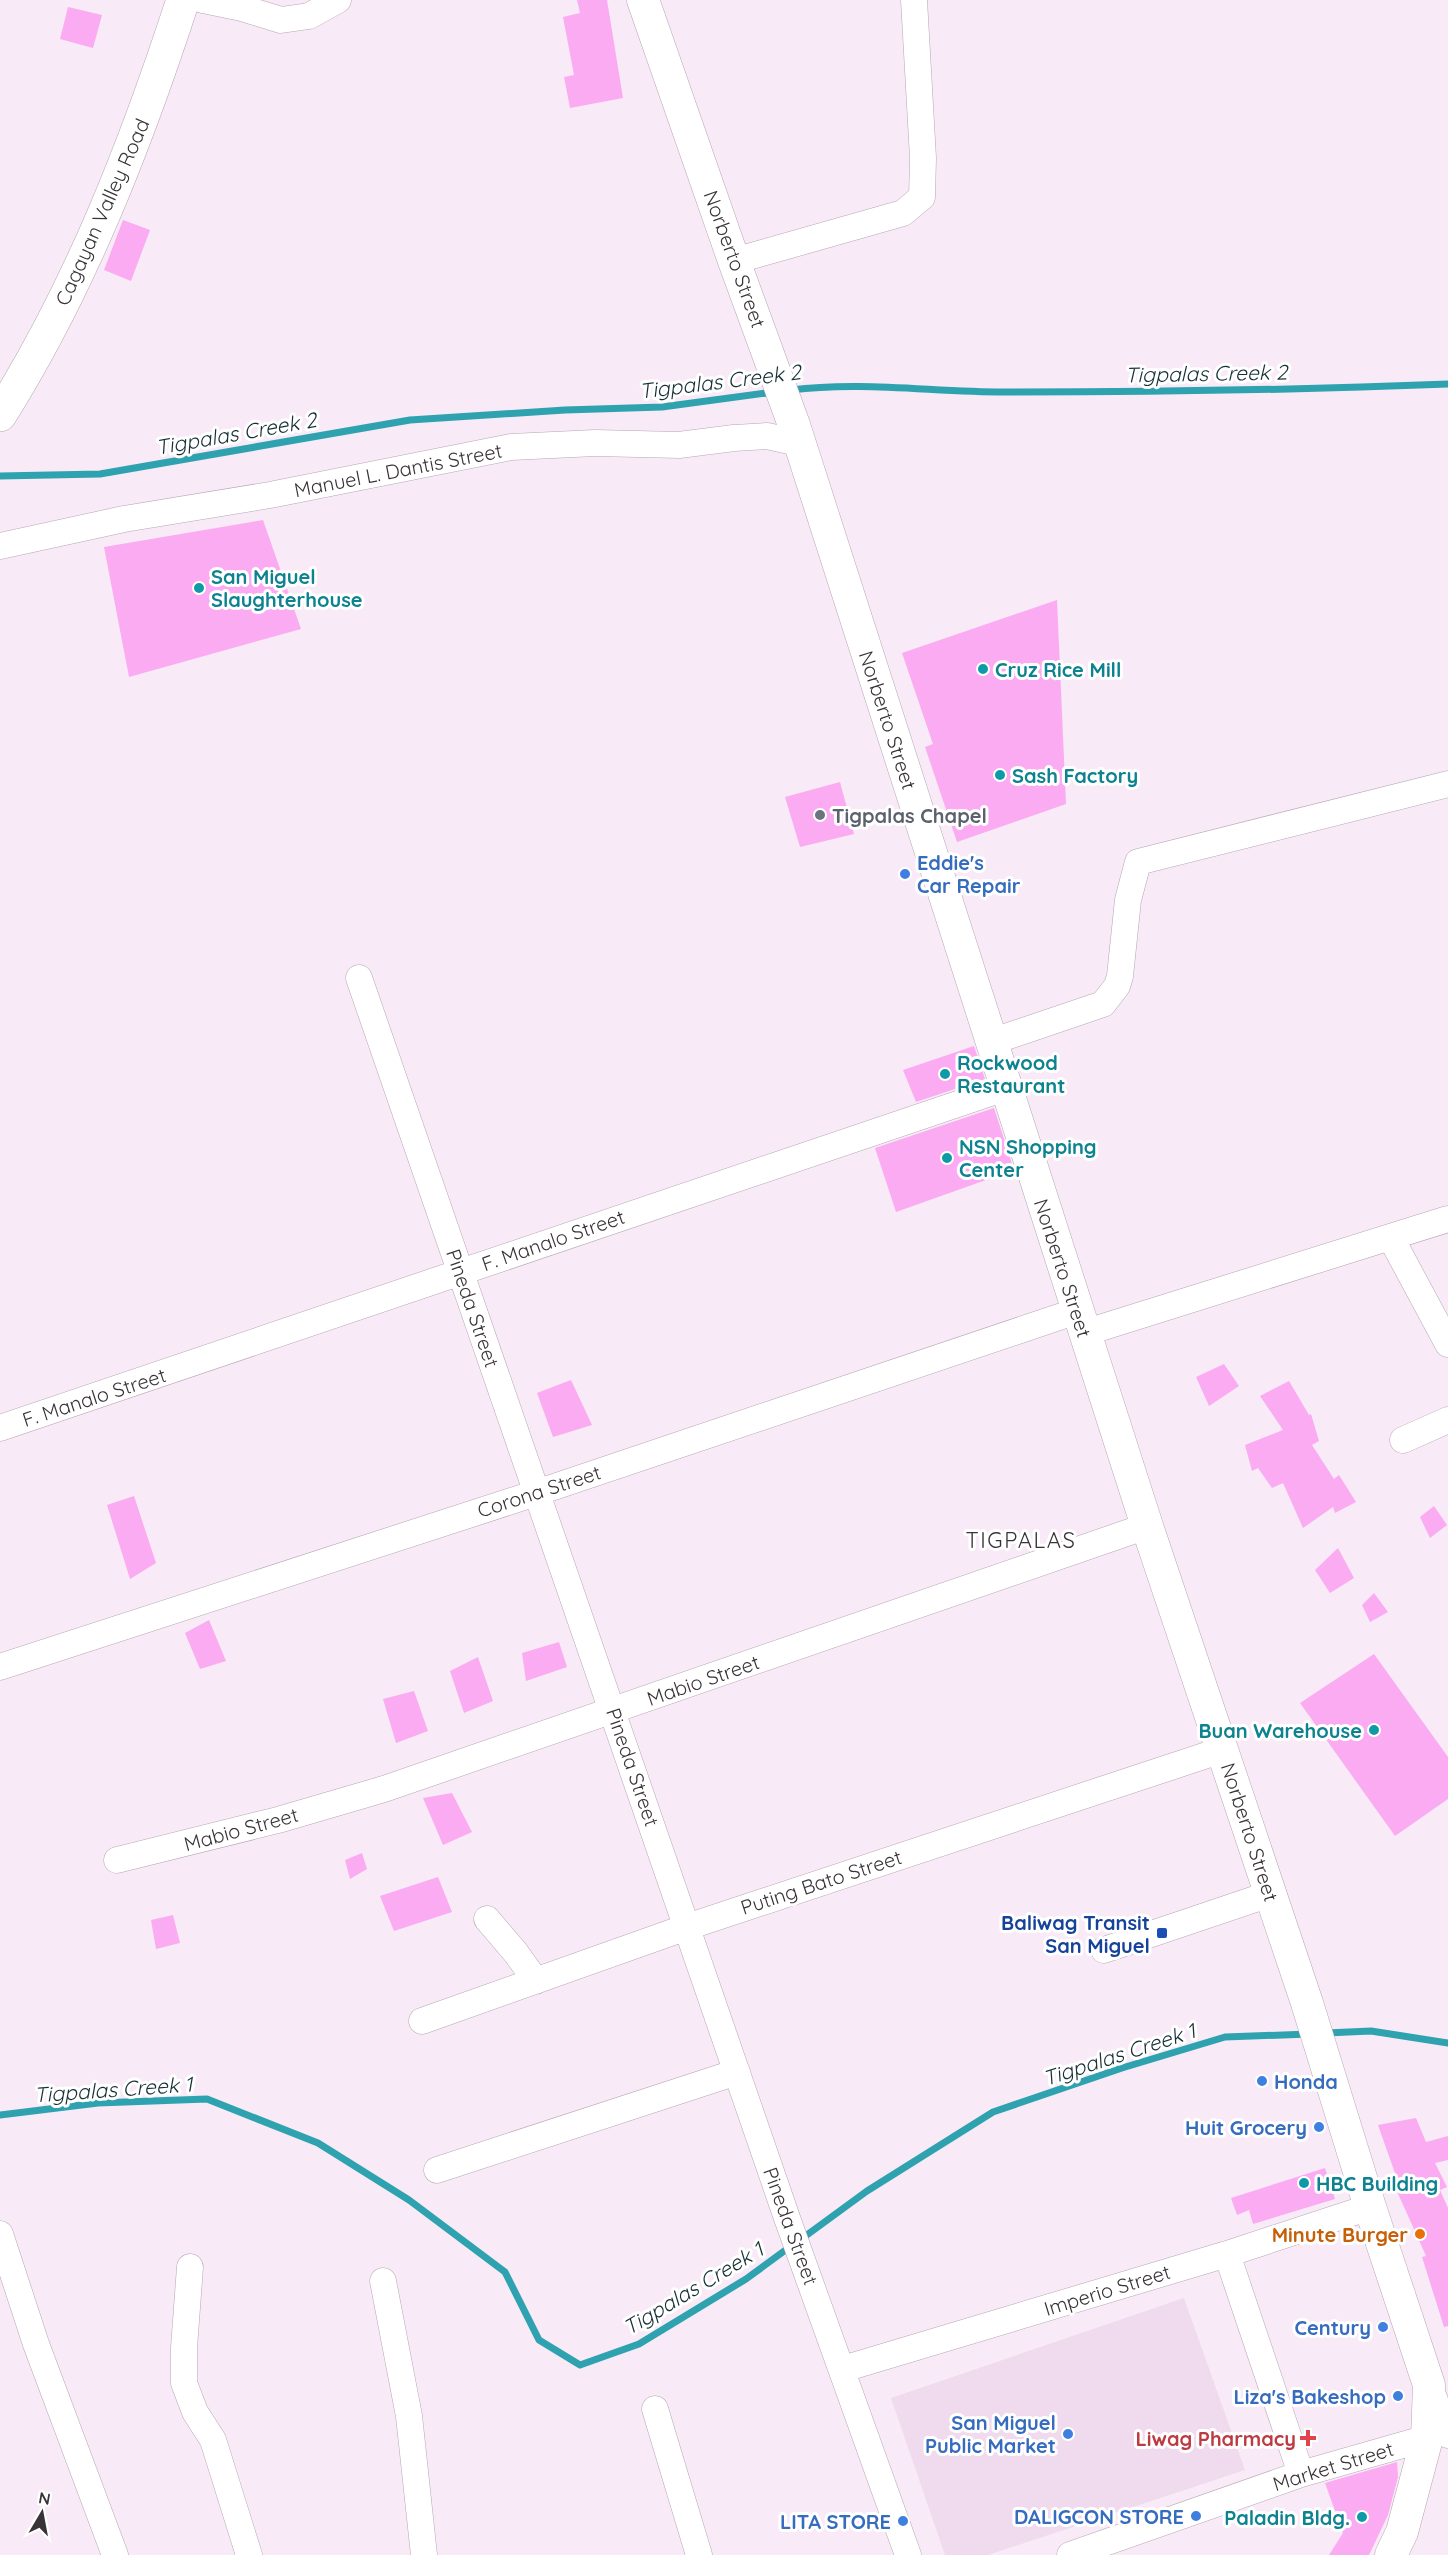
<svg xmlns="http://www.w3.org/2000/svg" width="1448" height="2555" font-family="Quicksand,sans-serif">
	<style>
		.built { fill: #efdbed }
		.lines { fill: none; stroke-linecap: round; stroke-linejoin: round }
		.stream { stroke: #2fa2b0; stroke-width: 7 }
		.building { fill: #fbabf1 }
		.minor-casing { stroke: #b5a7b3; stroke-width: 27 }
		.major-casing { stroke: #b5a7b3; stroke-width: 33 }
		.highway-casing { stroke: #b5a7b3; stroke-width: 34 }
		.minor { stroke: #fff; stroke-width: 26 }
		.major { stroke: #fff; stroke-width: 32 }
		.highway { stroke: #fff; stroke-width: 33 }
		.culture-dot { fill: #0f9aa8; stroke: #fff; stroke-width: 2 }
		.worship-dot { fill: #6b7280; stroke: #fff; stroke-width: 2 }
		.shop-dot { fill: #3f7fe0; stroke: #fff; stroke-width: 2 }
		.transit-dot { fill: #1a4fb4; stroke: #fff; stroke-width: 2 }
		.food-dot { fill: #e8710a; stroke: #fff; stroke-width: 2 }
		.health-dot { fill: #e0444e; stroke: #fff; stroke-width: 2 }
		.labels { text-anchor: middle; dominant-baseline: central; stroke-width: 6; stroke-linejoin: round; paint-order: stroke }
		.street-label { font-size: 20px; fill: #383337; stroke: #fff }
		.culture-label { font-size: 20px; font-weight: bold; fill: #0d838f; stroke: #fff; text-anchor: start }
		.worship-label { font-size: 20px; font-weight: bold; fill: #5b616d; stroke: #fff; text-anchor: start }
		.shop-label { font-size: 20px; font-weight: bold; fill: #366cbe; stroke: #fff; text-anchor: end }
		.transit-label { font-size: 20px; font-weight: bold; fill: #164399; stroke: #fff; text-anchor: end }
		.food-label { font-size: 20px; font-weight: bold; fill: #c56008; stroke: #fff; text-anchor: end }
		.health-label { font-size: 20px; font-weight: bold; fill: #be3a42; stroke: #fff; text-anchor: end }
		.water-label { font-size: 21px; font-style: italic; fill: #152f32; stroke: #fff }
		.quarter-label { font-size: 22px; letter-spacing: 1.5px; fill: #383337; stroke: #fff }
	</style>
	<rect width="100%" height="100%" fill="#f8eaf6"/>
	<path class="built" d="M1184 2298 1245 2470 988 2555H945L891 2398Z"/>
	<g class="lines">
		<path class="stream" d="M791 390C861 381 933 392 1004 392 1152 392 1300 390 1448 384
			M0 476 100 474 410 420 565 410 662 407 774 392
			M1326 2033 1371 2031 1448 2043
			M0 2115 98 2103 207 2099 318 2143 409 2200 505 2272 539 2340 580 2365 639 2344 746 2279 791 2246
			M800 2240 867 2191 993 2112 1122 2068 1225 2037 1309 2034"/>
	</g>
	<path class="building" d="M577 0H607L623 98 570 108 564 77 574 75 563 17 580 13Z
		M68 7 102 15 93 48 60 39Z
		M123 220 150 230 131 281 104 270Z
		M263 520 301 629 129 677 104 547Z
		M1057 600 1066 804 957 842 925 747 933 744 902 653Z
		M840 782 854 834 800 847 785 797Z
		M974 1046 985 1079 916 1102 903 1070Z
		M994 1108 1014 1170 896 1212 875 1148Z
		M1224 1364 1239 1386 1209 1406 1196 1377Z
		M571 1380 592 1425 553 1437 537 1393Z
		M1289 1381 1309 1415 1311 1414 1319 1441 1312 1445 1334 1479 1339 1475 1356 1502 1335 1513 1333 1507 1303 1528 1283 1483 1272 1488 1258 1468 1252 1471 1245 1445 1283 1430 1260 1396Z
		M134 1496 156 1563 130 1579 107 1505Z
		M1434 1506 1447 1525 1430 1538 1420 1517Z
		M1338 1548 1354 1578 1330 1593 1315 1570Z
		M1374 1593 1388 1612 1370 1622 1362 1605Z
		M209 1620 226 1661 200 1669 185 1633Z
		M559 1642 567 1667 526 1681 522 1653Z
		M1374 1654 1448 1757V1799L1395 1836 1300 1703Z
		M478 1657 493 1701 464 1713 450 1671Z
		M414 1691 428 1731 396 1743 383 1699Z
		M452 1793 472 1832 443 1845 423 1798Z
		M362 1853 367 1869 350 1879 345 1860Z
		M438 1877 452 1912 394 1931 380 1896Z
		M173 1915 180 1943 156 1949 151 1920Z
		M1416 2118 1426 2142 1448 2136V2160L1435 2163 1447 2187 1440 2190 1448 2208V2326L1444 2327 1422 2257 1426 2256 1391 2178 1396 2176 1378 2125Z
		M1325 2168 1335 2199 1253 2224 1249 2210 1237 2215 1231 2198Z
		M1397 2462 1398 2477 1388 2515 1369 2555H1329L1343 2533 1325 2483Z"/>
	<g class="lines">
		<g class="minor-casing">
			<path id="minor" d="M203 0 242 8 281 20 309 16 338 0
				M734 261 903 213 922 197 923 158 914 0
				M0 546 124 519 270 495 511 447 595 443 679 445 734 438 767 436 799 443
				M359 978 787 2218 908 2555
				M991 1042 1103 1004 1117 986 1120 976 1128 900 1138 862 1448 784
				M1391 1238 1448 1344
				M1084 1333 1448 1219
				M0 1428 1005 1088
				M1403 1440 1448 1420
				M0 1667 536 1493 1077 1311
				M117 1860 278 1820 384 1789 1147 1526
				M487 1919 516 1953 536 1981
				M1104 1950 1270 1894
				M422 2021 687 1927 1222 1750
				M437 2170 737 2072
				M0 2234 36 2344 115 2555
				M1227 2254 1301 2474
				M190 2267 184 2348V2383L195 2412 213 2440 249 2555
				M383 2281 409 2416 424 2555
				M843 2369 1227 2254 1370 2207
				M1431 2390 1448 2435
				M655 2409 699 2555
				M1070 2555 1301 2474 1427 2438"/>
		</g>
		<g class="major-casing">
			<path id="major" d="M643 0 734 261 794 425 1147 1526 1307 2003 1370 2207 1429 2385 1427 2438 1402 2532 1391 2555"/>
		</g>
		<g class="highway-casing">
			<path id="highway" d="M0 415C81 286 136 144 183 0"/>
		</g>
		<use href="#minor" class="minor"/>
		<use href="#major" class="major"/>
		<use href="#highway" class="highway"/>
	</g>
	<g class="culture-dot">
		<circle cx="199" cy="588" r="6"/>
		<circle cx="983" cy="669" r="6"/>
		<circle cx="1000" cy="775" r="6"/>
		<circle cx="945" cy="1074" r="6"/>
		<circle cx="947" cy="1158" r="6"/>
		<circle cx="1374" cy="1730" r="6"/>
		<circle cx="1304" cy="2183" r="6"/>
		<circle cx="1362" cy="2517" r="6"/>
	</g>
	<circle class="worship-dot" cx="820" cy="815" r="6"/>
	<g class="shop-dot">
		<circle cx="905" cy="874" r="6"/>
		<circle cx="1262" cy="2081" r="6"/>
		<circle cx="1319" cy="2127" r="6"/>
		<circle cx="1383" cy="2327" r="6"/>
		<circle cx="1398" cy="2396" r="6"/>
		<circle cx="1068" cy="2434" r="6"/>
		<circle cx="1196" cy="2516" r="6"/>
		<circle cx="903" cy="2521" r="6"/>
	</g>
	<rect class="transit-dot" x="1156" y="1927" width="12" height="12" rx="3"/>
	<circle class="food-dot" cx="1420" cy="2234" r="6"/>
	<path class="health-dot" d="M1305 2429h6v6h6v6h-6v6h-6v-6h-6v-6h6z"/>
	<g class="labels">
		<g class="street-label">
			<text transform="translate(102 212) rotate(-66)">Cagayan Valley Road</text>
			<text transform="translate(735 259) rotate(70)">Norberto Street</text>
			<text transform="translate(398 470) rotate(-11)">Manuel L. Dantis Street</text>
			<text transform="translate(888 720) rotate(72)">Norberto Street</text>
			<text transform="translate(553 1240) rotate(-19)">F. Manalo Street</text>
			<text transform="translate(1063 1268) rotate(72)">Norberto Street</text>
			<text transform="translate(473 1308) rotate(71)">Pineda Street</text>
			<text transform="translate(94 1397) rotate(-18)">F. Manalo Street</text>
			<text transform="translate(539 1491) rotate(-18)">Corona Street</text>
			<text transform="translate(703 1680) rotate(-19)">Mabio Street</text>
			<text transform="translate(633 1767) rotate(71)">Pineda Street</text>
			<text transform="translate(241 1829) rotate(-15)">Mabio Street</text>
			<text transform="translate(1250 1832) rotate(72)">Norberto Street</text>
			<text transform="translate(821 1882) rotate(-18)">Puting Bato Street</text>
			<text transform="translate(791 2226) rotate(70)">Pineda Street</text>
			<text transform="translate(1107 2290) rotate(-17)">Imperio Street</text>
			<text transform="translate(1333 2466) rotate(-17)">Market Street</text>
		</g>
		<g class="culture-label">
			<text x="211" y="576">San Miguel<tspan x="211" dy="23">Slaughterhouse</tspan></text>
			<text x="995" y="669">Cruz Rice Mill</text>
			<text x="1012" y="775">Sash Factory</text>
			<text x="957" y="1062">Rockwood<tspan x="957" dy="23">Restaurant</tspan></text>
			<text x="959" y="1146">NSN Shopping<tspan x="959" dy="23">Center</tspan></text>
			<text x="1362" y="1730" text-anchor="end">Buan Warehouse</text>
			<text x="1316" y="2183">HBC Building</text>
			<text x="1350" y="2517" text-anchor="end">Paladin Bldg.</text>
		</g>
		<g class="worship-label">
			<text x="832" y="815">Tigpalas Chapel</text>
		</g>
		<g class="shop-label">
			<text x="917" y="862" text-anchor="start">Eddie's<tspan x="917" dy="23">Car Repair</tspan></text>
			<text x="1274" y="2081" text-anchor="start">Honda</text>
			<text x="1307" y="2127">Huit Grocery</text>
			<text x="1371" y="2327">Century</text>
			<text x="1386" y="2396">Liza's Bakeshop</text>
			<text x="1056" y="2422">San Miguel<tspan x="1056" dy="23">Public Market</tspan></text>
			<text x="1184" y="2516">DALIGCON STORE</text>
			<text x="891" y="2521">LITA STORE</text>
		</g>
		<g class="transit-label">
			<text x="1150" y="1922">Baliwag Transit<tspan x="1150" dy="23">San Miguel</tspan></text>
		</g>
		<g class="food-label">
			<text x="1408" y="2234">Minute Burger</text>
		</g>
		<g class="health-label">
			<text x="1296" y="2438">Liwag Pharmacy</text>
		</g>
		<g class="water-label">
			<text transform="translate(1206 373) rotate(-1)">Tigpalas Creek 2</text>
			<text transform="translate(720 381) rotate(-7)">Tigpalas Creek 2</text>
			<text transform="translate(236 433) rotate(-10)">Tigpalas Creek 2</text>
			<text transform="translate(1119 2054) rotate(-18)">Tigpalas Creek 1</text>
			<text transform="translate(113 2089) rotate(-4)">Tigpalas Creek 1</text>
			<text transform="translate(693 2288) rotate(-31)">Tigpalas Creek 1</text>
		</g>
		<g class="quarter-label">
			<text x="1021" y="1540">TIGPALAS</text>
		</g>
	</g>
	<g transform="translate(42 2513) rotate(10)" stroke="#ffffff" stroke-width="4.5" paint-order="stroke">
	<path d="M0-4.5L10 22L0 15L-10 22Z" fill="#383337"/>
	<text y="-9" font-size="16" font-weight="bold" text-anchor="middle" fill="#383337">N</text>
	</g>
</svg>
